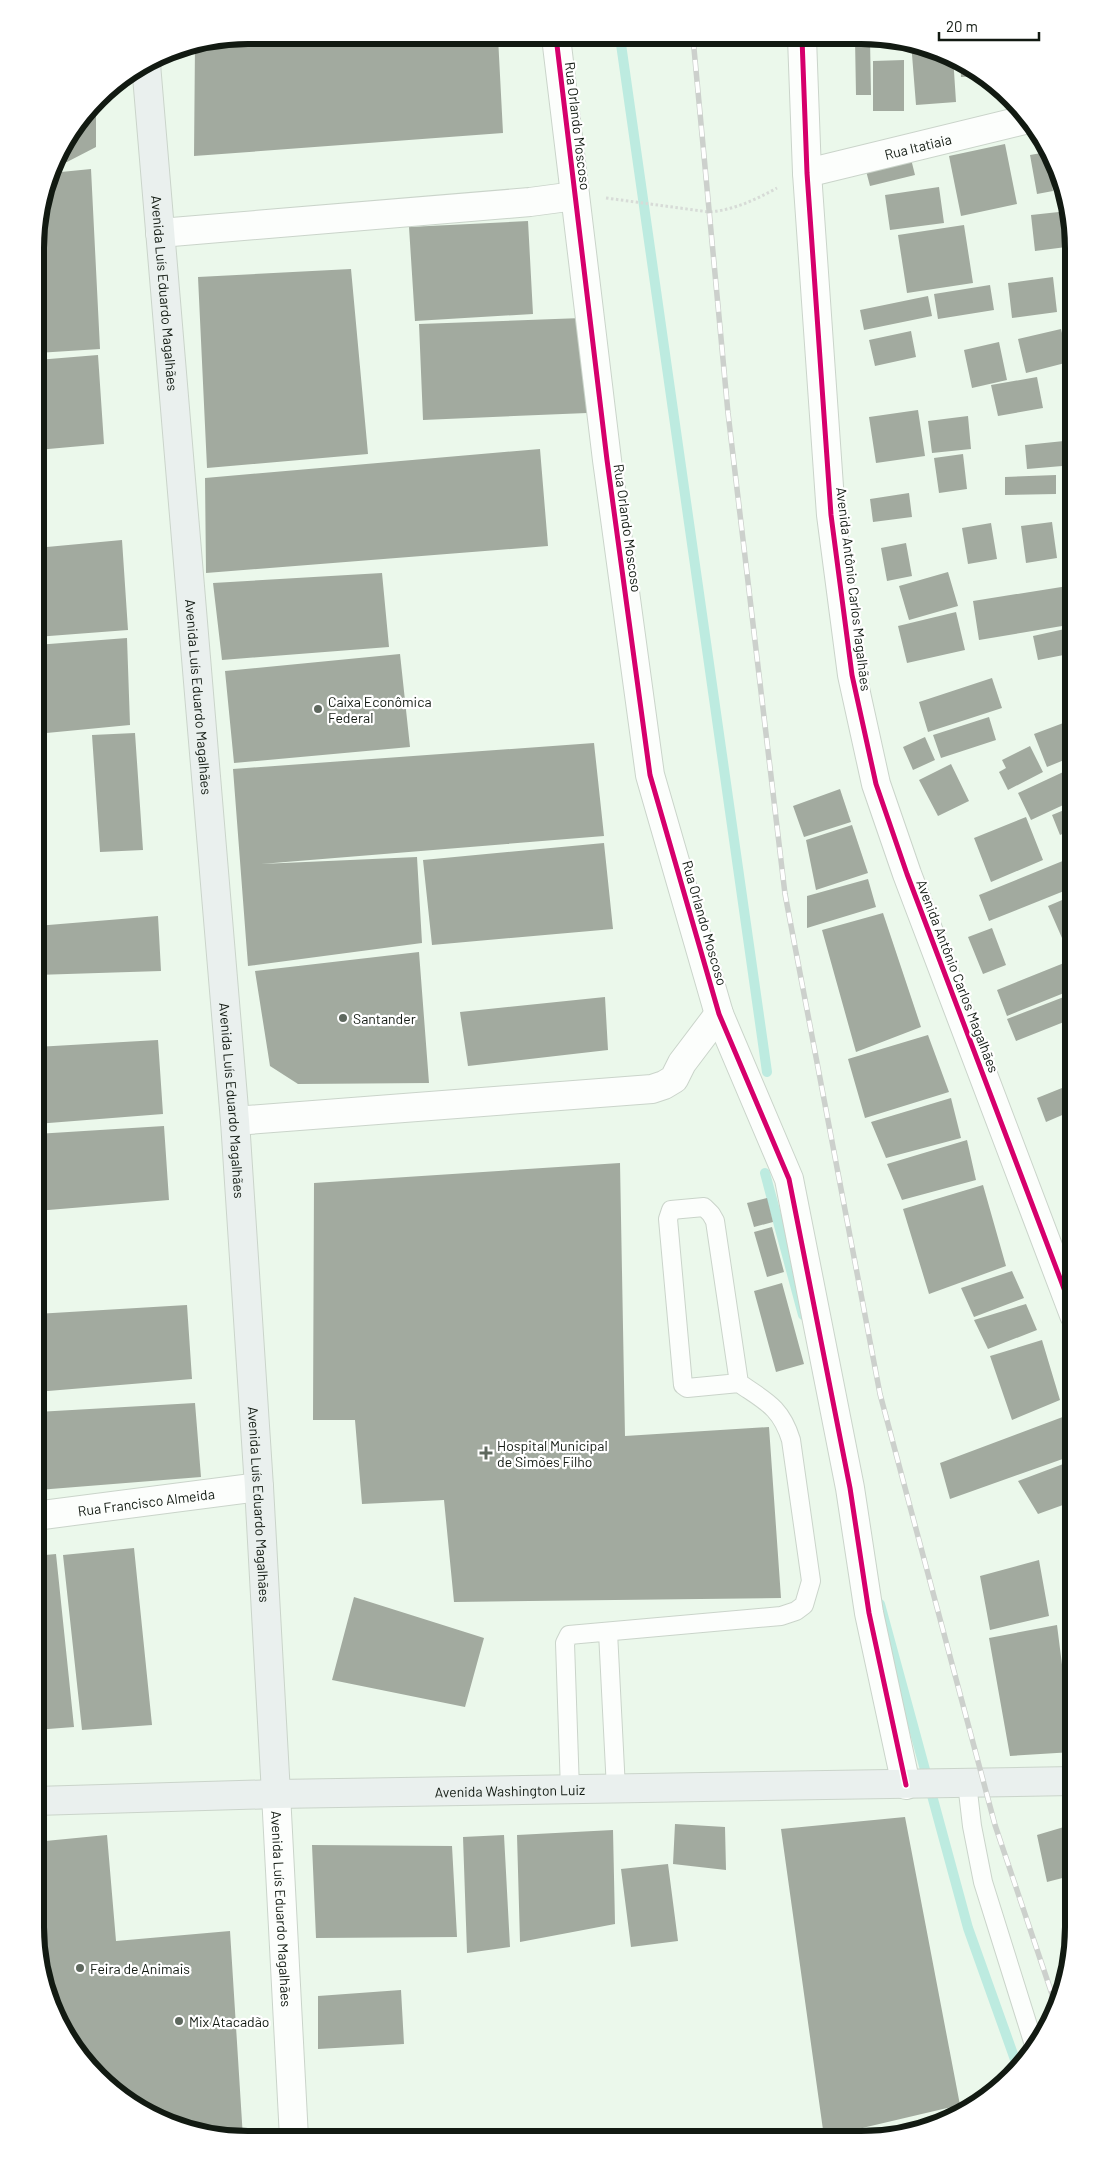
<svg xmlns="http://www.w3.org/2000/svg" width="1109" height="2175" font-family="Barlow,sans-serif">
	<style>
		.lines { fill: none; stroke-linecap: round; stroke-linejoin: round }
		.stream { stroke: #bdebe0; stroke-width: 10 }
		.building { fill: #a2aa9f }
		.lane-casing { stroke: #cad4ca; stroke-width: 20 }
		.street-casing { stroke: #cad4ca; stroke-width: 30 }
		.secondary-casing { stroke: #cad4ca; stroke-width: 30 }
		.path { stroke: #d7dbd7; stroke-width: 3; stroke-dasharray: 2.5 2.5; stroke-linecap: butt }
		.lane { stroke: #fcfefc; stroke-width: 18 }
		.street { stroke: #fcfefc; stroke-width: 28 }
		.secondary { stroke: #eaf0ee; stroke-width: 28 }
		.rail-casing { stroke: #ccd0cc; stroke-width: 5.5 }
		.rail { stroke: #fff; stroke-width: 4; stroke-dasharray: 11; stroke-linecap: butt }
		.cycleway-casing { stroke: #fff; stroke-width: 8 }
		.cycleway { stroke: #d6006c; stroke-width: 5 }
		.poi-dot { fill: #5e685e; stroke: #fff; stroke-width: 2 }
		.labels { text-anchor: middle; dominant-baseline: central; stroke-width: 4.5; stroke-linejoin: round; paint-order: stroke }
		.street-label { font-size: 14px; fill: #121a12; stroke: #fff }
		.poi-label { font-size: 14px; fill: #121a12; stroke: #fff; text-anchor: start }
		.rim { fill: none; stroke: #121a12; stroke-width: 6 }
	</style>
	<rect width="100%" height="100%" fill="#ebf8eb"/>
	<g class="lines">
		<path class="stream" d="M620 37 767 1072
			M765 1173 803 1315
			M880 1604 968 1928 1018 2068"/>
	</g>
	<path class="building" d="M248 35 498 37 503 133 194 156 195 45Z
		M855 39H870L871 95H856Z
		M911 42 953 56 956 102 916 105Z
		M904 60V111H873V61Z
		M960 60 984 76 961 77Z
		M96 103V147L67 162 54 163 57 154Z
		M1005 144 1017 204 961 216 949 156Z
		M1047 152 1053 191 1037 194 1030 155Z
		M910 155 915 175 870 186 865 167Z
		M1053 161 1063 180 1064 189 1058 190Z
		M91 169 100 349 37 353V221L51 173Z
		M939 187 944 223 890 230 885 195Z
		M1068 211 1074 246 1035 251 1031 215Z
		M528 221 533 314 415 321 409 227Z
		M964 225 973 283 907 293 898 235Z
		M351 269 368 454 207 468 198 277Z
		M1053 277 1057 312 1012 318 1008 283Z
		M990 285 994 310 938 319 934 294Z
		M928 296 932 316 864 330 860 310Z
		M582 318 587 413 423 420 419 324Z
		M1061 329 1069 362 1026 373 1018 339Z
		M911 331 916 357 875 366 869 340Z
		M999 342 1007 380 972 388 964 350Z
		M98 355 104 444 37 450V360Z
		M1037 377 1043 408 998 416 991 385Z
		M918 410 925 456 876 463 869 417Z
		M968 416 971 449 932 453 928 421Z
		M1074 440V465L1027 469 1025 445Z
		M540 449 548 546 206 573 205 478Z
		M963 454 967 489 939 493 934 458Z
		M1056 475V494L1005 495V477Z
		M909 493 912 517 873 522 870 499Z
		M1052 522 1057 558 1026 563 1021 526Z
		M991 523 997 559 968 564 962 528Z
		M122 540 128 630 36 637V548Z
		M906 543 912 576 887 581 881 548Z
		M948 572 958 606 909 620 899 586Z
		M382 573 389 647 222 660 213 583Z
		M1074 585V624L979 640 973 601Z
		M956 612 965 650 907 663 898 626Z
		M1074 627V653L1038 660 1033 636Z
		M127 638 130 725 36 734V645Z
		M400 654 410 747 234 763 225 671Z
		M992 678 1002 708 928 732 919 702Z
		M989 717 996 740 941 758 933 735Z
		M1074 719V756L1047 767 1034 734Z
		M135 733 143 850 100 852 92 735Z
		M925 737 935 760 913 770 903 747Z
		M594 743 604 836 261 864 417 857 422 943 248 966 233 769Z
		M1030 746 1043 772 1008 790 999 772 1006 768 1002 760Z
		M951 764 969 801 938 816 919 780Z
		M1074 767V800L1031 820 1018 793Z
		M840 789 851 822 804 837 793 806Z
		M1074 806V829L1060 835 1052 815Z
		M1026 817 1043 860 991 882 974 838Z
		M852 825 868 873 816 890 806 840Z
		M604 843 613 929 432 945 423 860Z
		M1070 858 1074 868V887L989 921 979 895Z
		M868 879 876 907 807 928V896Z
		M1074 895V933L1062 938 1048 906Z
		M883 913 921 1027 856 1052 822 930Z
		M158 916 161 971 36 975V926Z
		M992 928 1006 965 983 974 968 937Z
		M419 952 429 1083 298 1084 270 1066 255 971Z
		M1074 959V989L1007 1016 997 990Z
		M1074 993V1018L1016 1041 1007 1019Z
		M605 997 608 1050 468 1066 460 1012Z
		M928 1035 949 1092 865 1118 848 1059Z
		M158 1040 163 1114 36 1124V1047Z
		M1072 1084 1074 1110 1046 1122 1037 1098Z
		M951 1098 961 1138 886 1158 871 1122Z
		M1074 1113V1131H1073L1068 1115Z
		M164 1126 169 1200 36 1211V1134Z
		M967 1140 976 1180 902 1200 887 1164Z
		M620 1163 625 1436 769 1427 781 1598 454 1602 444 1500 362 1504 355 1420H313L314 1183Z
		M983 1185 1006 1266 929 1294 903 1209Z
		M767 1198 773 1222 754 1227 747 1203Z
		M772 1227 784 1272 767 1277 754 1232Z
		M1012 1271 1024 1298 974 1317 961 1288Z
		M782 1283 804 1364 776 1372 754 1291Z
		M1026 1304 1037 1330 988 1349 974 1320Z
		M187 1305 192 1379 36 1392V1314Z
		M1042 1340 1060 1400 1012 1420 990 1356Z
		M195 1403 201 1477 38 1490 37 1412Z
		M1068 1415 1074 1426V1455L950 1499 940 1463Z
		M1074 1460V1501L1038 1514 1018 1481Z
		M134 1548 152 1725 82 1730 63 1555Z
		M56 1554 74 1727 35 1730V1556Z
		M1039 1560 1049 1616 990 1630 980 1576Z
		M354 1597 484 1638 465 1707 332 1680Z
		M1057 1625 1073 1752 1010 1756 989 1638Z
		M905 1817 960 2105 824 2137 781 1829Z
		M675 1824 725 1827 726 1870 673 1864Z
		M1074 1824V1875L1047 1882 1037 1835Z
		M613 1830 615 1924 520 1942 517 1835Z
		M107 1835 116 1941 230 1931 243 2138H220L166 2124 108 2087 71 2046 46 1995 35 1927V1842Z
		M504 1835 510 1947 467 1953 463 1837Z
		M312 1845 452 1846 457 1937 316 1938Z
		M668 1864 678 1941 631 1947 621 1869Z
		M401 1990 404 2044 318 2049V1996Z
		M540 2129H594L593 2139H540Z"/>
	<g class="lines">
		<g class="lane-casing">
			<path id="lane" d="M608 1632 616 1789
				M967 1783 972 1826 983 1882 1035 2048
				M570 1790 565 1643 569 1635 781 1616 796 1611 804 1605 811 1581 791 1440C781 1407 765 1401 739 1383L687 1388 683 1385 668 1219 671 1210 704 1207 711 1214 715 1221 739 1383"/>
		</g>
		<g class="street-casing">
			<g id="street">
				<path d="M556 37 607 460 650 775 719 1014 789 1179 850 1488 869 1613 906 1785"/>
				<path d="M802 38 807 173 831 515 852 675 876 784 907 874 1074 1315"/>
				<path id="s1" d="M807 173 1029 119"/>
				<path d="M160 233 530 202 575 196"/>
				<path d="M235 1121 652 1089 664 1085 674 1079 682 1063 719 1014"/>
				<path id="s2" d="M35 1516 259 1487"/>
				<path id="s3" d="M276 1794 294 2138"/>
			</g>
		</g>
		<g class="secondary-casing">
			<g id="secondary">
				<path id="s4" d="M146 64 235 1121 259 1487 276 1794"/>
				<path id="s5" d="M35 1801 276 1794 1074 1781"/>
			</g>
		</g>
		<path class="path" d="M606 198 709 212C734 210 755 200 777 188"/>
		<use href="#lane" class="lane"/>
		<use href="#street" class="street"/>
		<use href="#secondary" class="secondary"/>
		<g class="rail-casing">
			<path id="rail" d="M693 38 728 413 785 894 880 1394 995 1825 1057 2009"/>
		</g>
		<use href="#rail" class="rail"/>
		<g class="cycleway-casing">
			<path id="cycleway" d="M556 37 607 460 650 775 719 1014 789 1179 850 1488 869 1613 906 1785
				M802 38 807 173 831 515 852 675 876 784 907 874 1074 1315"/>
		</g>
		<use href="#cycleway" class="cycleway"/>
	</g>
	<g class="poi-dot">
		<circle cx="318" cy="709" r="5"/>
		<circle cx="343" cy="1018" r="5"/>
		<path d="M483.5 1445.5h5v5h5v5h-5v5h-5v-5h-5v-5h5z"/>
		<circle cx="80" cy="1968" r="5"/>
		<circle cx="179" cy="2021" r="5"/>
	</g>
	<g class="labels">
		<g class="street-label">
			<text transform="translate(578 126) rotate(83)">Rua Orlando Moscoso</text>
			<text stroke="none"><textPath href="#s1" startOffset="114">Rua Itatiaia</textPath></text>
			<text stroke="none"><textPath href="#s4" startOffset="230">Avenida Luís Eduardo Magalhães</textPath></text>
			<text transform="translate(628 528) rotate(82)">Rua Orlando Moscoso</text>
			<text transform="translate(854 589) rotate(83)">Avenida Antônio Carlos Magalhães</text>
			<text stroke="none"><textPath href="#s4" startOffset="635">Avenida Luís Eduardo Magalhães</textPath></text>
			<text transform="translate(705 923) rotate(74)">Rua Orlando Moscoso</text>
			<text transform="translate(958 976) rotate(69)">Avenida Antônio Carlos Magalhães</text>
			<text stroke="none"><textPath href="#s4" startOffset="1040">Avenida Luís Eduardo Magalhães</textPath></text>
			<text stroke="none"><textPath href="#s2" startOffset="112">Rua Francisco Almeida</textPath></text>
			<text stroke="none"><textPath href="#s4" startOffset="1445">Avenida Luís Eduardo Magalhães</textPath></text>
			<text stroke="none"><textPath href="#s5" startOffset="475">Avenida Washington Luiz</textPath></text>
			<text stroke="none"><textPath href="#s3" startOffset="115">Avenida Luís Eduardo Magalhães</textPath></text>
		</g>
		<g class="poi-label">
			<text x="328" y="701">Caixa Econômica<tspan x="328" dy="16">Federal</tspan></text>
			<text x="353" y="1018">Santander</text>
			<text x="497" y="1445">Hospital Municipal<tspan x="497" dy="16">de Simões Filho</tspan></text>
			<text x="90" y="1968">Feira de Animais</text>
			<text x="189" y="2021">Mix Atacadão</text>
		</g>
	</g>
	<path d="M0 0H1109V2175H0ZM248 44H861A204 204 0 0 1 1065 248V1927A204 204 0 0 1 861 2131H248A204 204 0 0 1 44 1927V248A204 204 0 0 1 248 44Z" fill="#fff" fill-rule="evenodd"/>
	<path class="rim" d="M248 44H861A204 204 0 0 1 1065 248V1927A204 204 0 0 1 861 2131H248A204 204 0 0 1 44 1927V248A204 204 0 0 1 248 44Z"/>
	<path d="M939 32v8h100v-8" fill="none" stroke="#121a12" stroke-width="2.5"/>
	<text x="946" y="32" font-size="15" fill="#121a12" stroke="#ffffff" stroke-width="4" paint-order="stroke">20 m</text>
</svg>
